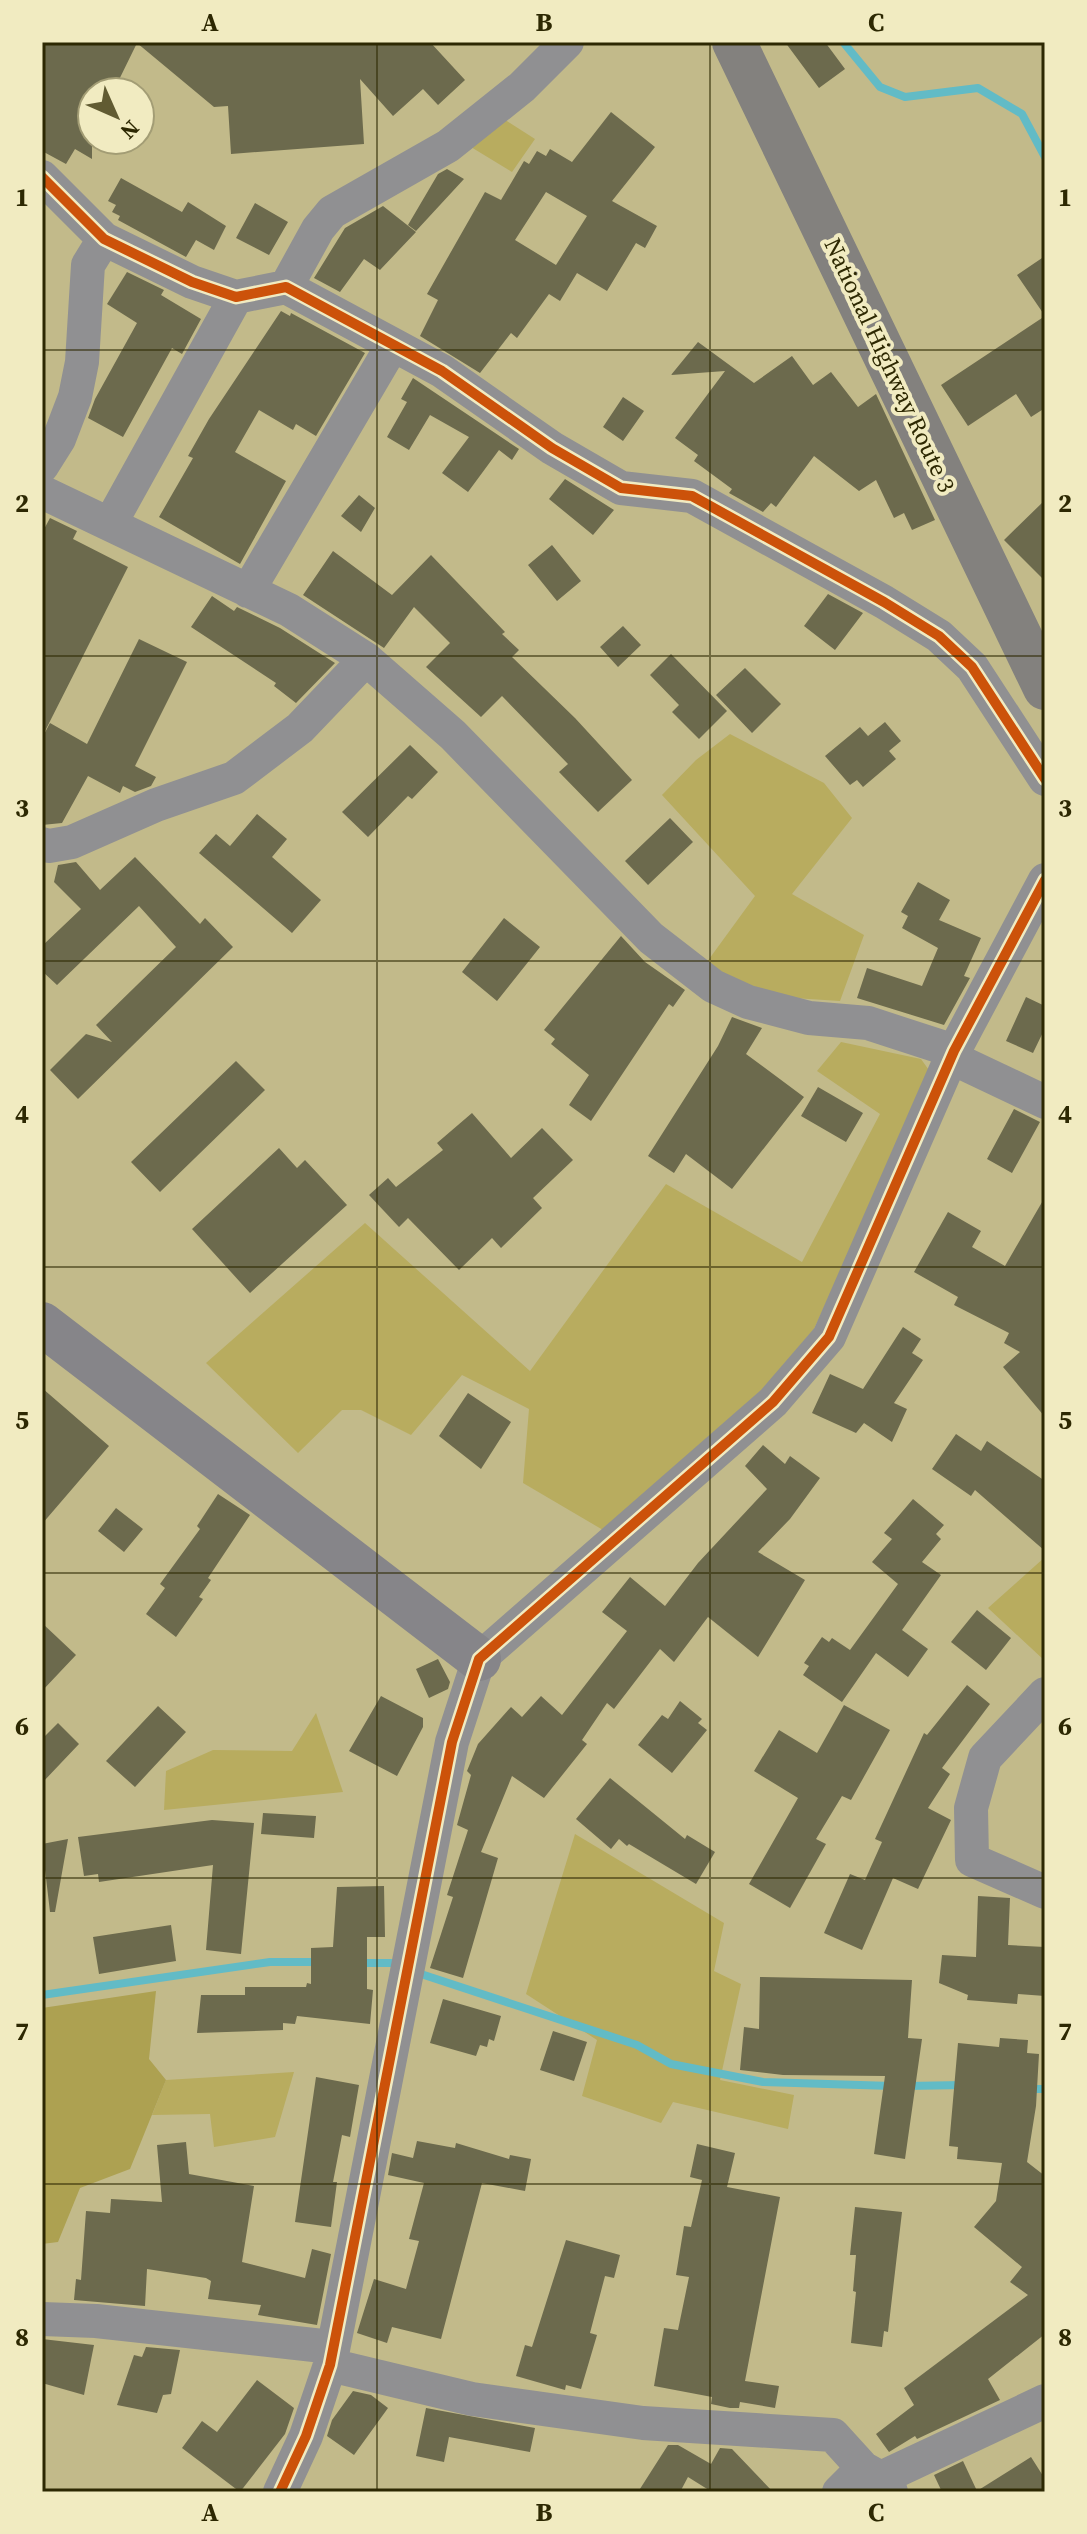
<svg xmlns="http://www.w3.org/2000/svg" width="1087" height="2534" font-family="'Source Serif 4',serif">
	<style>
		.green { fill: #b8ac5f }
		.forest { fill: #ada151 }
		.lines { fill: none; stroke-linecap: round; stroke-linejoin: round }
		.stream { stroke: #62bbc6; stroke-width: 8 }
		.building { fill: #6c6a4d; fill-rule: evenodd }
		.street { stroke: #909092; stroke-width: 34 }
		.secondary { stroke: #868589; stroke-width: 44 }
		.highway { stroke: #83817e; stroke-width: 44 }
		.cycleway-casing { stroke: #f1ebc1; stroke-width: 15 }
		.cycleway { stroke: #cc520a; stroke-width: 10 }
		.grid { fill: none; stroke: #2d2802; stroke-width: 2; stroke-opacity: 0.55 }
		.labels { text-anchor: middle; dominant-baseline: central; stroke-width: 8; stroke-linejoin: round; paint-order: stroke }
		.street-label { font-size: 24px; fill: #2d2802; stroke: #f1ebc1 }
		.neatline { fill: none; stroke: #2d2802; stroke-width: 3 }
		.grid-label { font-size: 26px; text-anchor: middle; font-weight: bold; fill: #2d2802 }
	</style>
	<rect width="100%" height="100%" fill="#c2ba8a"/>
	<path class="green" d="M502 118 535 139 512 172 466 144Z
		M730 734 824 783 852 818 792 894 864 935 840 1001 778 997 704 966 755 896 662 795 696 760Z
		M841 1042 921 1059 931 1073 814 1329 764 1388 603 1530 523 1483 529 1409 462 1375 411 1435 361 1410H342L298 1453 206 1363 365 1223 530 1371 666 1184 802 1262 880 1114 817 1071Z
		M1045 1557V1661L988 1608Z
		M316 1713 343 1792 164 1810 166 1771 213 1750 292 1751Z
		M575 1834 724 1923 714 1971 741 1984 720 2080 794 2095 788 2129 673 2102 661 2123 582 2096 597 2040 526 1994Z
		M294 2072 275 2137 214 2147 210 2114 152 2115 166 2080Z"/>
	<path class="forest" d="M156 1991 149 2059 166 2080 130 2169 80 2188 58 2242 42 2244V2008Z"/>
	<g class="lines">
		<path class="stream" d="M843 42 880 87 905 97 978 88 1022 114 1045 157
			M356 1963H391
			M421 1974 637 2045 671 2064 763 2082 892 2086
			M42 1995 270 1962H319
			M906 2086 964 2085
			M1026 2089H1045"/>
	</g>
	<path class="building" d="M42 42H430L465 80 438 105 423 89 393 116 360 79 364 144 231 154 228 106 214 107 137 43 113 92H92V159L75 149 66 164 42 151Z
		M785 42H825L845 69 819 88Z
		M611 112 655 147 612 201 657 226 645 248 636 243 607 291 577 273 560 301 549 294 517 338 511 333 480 373 420 336 438 300 427 294 485 192 501 200 524 161 529 164 537 151 546 156 550 149 572 162ZM546 192 587 216 556 265 515 240Z
		M447 169 464 179 416 231 408 225 438 174Z
		M121 178 182 212 188 202 226 226 214 250 196 240 186 257 118 220 120 216 112 212 116 205 108 201Z
		M255 203 288 222 269 255 236 238Z
		M383 206 416 232 380 270 364 259 340 292 314 278 345 228Z
		M1045 256V408L1031 417 1016 394 968 426 941 385 1045 316 1017 275Z
		M127 272 164 290 161 295 201 319 182 354 172 348 123 437 88 418 95 399 137 323 107 304Z
		M281 311 290 316 291 313 365 353 316 436 296 424 293 430 259 410 235 452 286 481 240 564 159 517 193 458 188 456 209 419Z
		M698 342 754 383 792 356 813 385 831 372 858 407 876 394 935 520 912 530 904 513 894 518 876 480 859 491 814 456 776 507 771 503 763 512 729 493 732 489 694 461 698 455 675 438 725 371 671 375Z
		M413 378 519 449 512 460 499 450 468 492 442 473 469 437 430 415 409 450 387 437 407 402 401 399Z
		M623 397 644 411 623 441 603 427Z
		M565 479 614 510 593 535 549 499Z
		M359 495 375 508 361 532 341 516Z
		M1045 500V581L1004 540Z
		M50 518 77 531 73 539 128 567 42 737V533Z
		M552 545 581 581 557 601 528 565Z
		M333 551 392 595 431 555 505 632 502 634 519 650 512 657 575 718 632 780 598 812 559 772 568 764 502 696 481 717 426 667 450 643 414 607 384 648 303 595Z
		M828 594 863 613 835 650 804 626Z
		M212 596 234 611 237 607 280 628 335 663 296 703 274 686 276 683 191 627Z
		M623 626 641 645 618 667 600 647Z
		M139 639 187 662 135 766 156 777 151 786 135 792 123 786 120 793 88 776 62 823 42 825V738L50 723 87 744Z
		M671 654 727 711 699 739 672 712 679 705 650 675Z
		M745 668 781 704 752 733 716 695Z
		M885 722 901 741 889 751 896 759 863 787 857 780 850 785 825 756 860 727 868 736Z
		M410 745 438 772 412 799 408 796 368 837 342 812Z
		M257 814 287 839 272 857 321 900 292 933 199 853 216 834 230 846Z
		M670 818 693 842 648 885 625 861Z
		M135 857 200 924 205 918 233 947 78 1099 50 1070 86 1034 112 1042 96 1025 176 947 139 906 57 985 42 971V946L81 909 54 882 58 865 76 862 100 890Z
		M918 882 950 900 939 920 981 938 964 976 970 978 944 1025 857 998 867 968 922 986 938 948 902 928 908 916 901 912Z
		M504 918 540 947 497 1001 462 972Z
		M621 936 645 962 685 990 673 1007 669 1004 591 1121 569 1105 589 1075 551 1044 555 1039 544 1030Z
		M1026 997 1045 1006V1028L1033 1053 1006 1041Z
		M732 1017 762 1028 746 1054 804 1097 732 1189 686 1154 674 1173 648 1156 718 1046Z
		M236 1061 265 1090 160 1192 131 1162Z
		M818 1087 863 1113 846 1142 801 1116Z
		M1014 1109 1040 1122 1012 1173 987 1159Z
		M472 1113 511 1158 542 1128 573 1160 533 1198 542 1208 501 1248 492 1238 459 1270 408 1218 399 1227 369 1195 388 1178 396 1187 443 1150 437 1143Z
		M279 1148 297 1168 305 1160 347 1205 250 1293 192 1229Z
		M1045 1197V1417L1003 1367 1020 1352 1004 1343 1009 1333 954 1305 958 1297 914 1272 948 1212 981 1231 972 1247 1005 1266Z
		M903 1327 921 1339 912 1353 923 1360 894 1403 907 1409 892 1442 864 1423 856 1433 812 1413 830 1374 863 1389Z
		M42 1388 109 1446 42 1524Z
		M468 1393 511 1422 481 1469 439 1436Z
		M956 1434 981 1451 987 1441 1045 1481V1551L975 1490 971 1496 932 1469Z
		M763 1445 785 1464 790 1456 820 1478 790 1519 758 1552 805 1580 758 1657 708 1617 674 1662 660 1649 614 1709 607 1703 582 1740 587 1744 544 1798 512 1776 481 1852 498 1858 463 1978 430 1968 453 1897 447 1895 468 1830 457 1825 471 1775 467 1771 478 1744 511 1707 522 1717 541 1696 562 1715 627 1631 602 1612 630 1577 665 1606 698 1563 767 1489 745 1466Z
		M218 1494 250 1515 208 1578 211 1580 199 1597 203 1599 176 1637 146 1614 165 1588 160 1584 200 1529 197 1526Z
		M913 1499 944 1525 936 1534 941 1539 922 1562 941 1575 902 1630 928 1649 908 1677 876 1653 842 1702 803 1675 809 1666 804 1663 822 1637 829 1642 832 1638 850 1650 898 1584 872 1562 892 1539 884 1533Z
		M116 1508 143 1529 124 1552 98 1531Z
		M977 1610 1011 1638 986 1670 951 1642Z
		M42 1623 76 1655 42 1691Z
		M438 1659 450 1682 448 1689 429 1698 416 1669Z
		M967 1685 990 1704 942 1768 950 1774 928 1808 951 1820 918 1889 893 1878 862 1950 824 1933 850 1874 865 1880 882 1842 875 1839 924 1733 927 1735Z
		M381 1696 423 1718V1727L397 1776 349 1751Z
		M680 1701 702 1719 698 1723 707 1730 672 1773 638 1745 662 1715 668 1719Z
		M844 1705 890 1730 851 1800 842 1796 816 1839 826 1844 790 1908 749 1884 798 1798 754 1771 779 1730 817 1753Z
		M158 1706 186 1732 135 1787 106 1761Z
		M58 1723 79 1744 42 1783V1739Z
		M610 1778 685 1839 687 1835 715 1852 696 1884 629 1844 627 1846 619 1839 611 1849 576 1819Z
		M263 1813 316 1816 314 1838 261 1834Z
		M212 1820 254 1823 241 1954 206 1950 213 1865 99 1882 98 1874 84 1876 78 1837Z
		M68 1839 55 1912H50L42 1844Z
		M384 1886 385 1937H367V1989L373 1990 370 2024 297 2016 295 2024 283 2023V2030L197 2033 201 1995H245V1987H306L307 1983 311 1984V1948L333 1947 337 1887Z
		M978 1896 1010 1898 1008 1945 1045 1947V1996L1018 1994 1017 2004 967 2000 968 1995 939 1983 942 1955 976 1957Z
		M171 1925 176 1961 99 1974 93 1937Z
		M760 1977 912 1980 908 2038 922 2039 905 2159 874 2154 885 2076 783 2075 740 2070 744 2027 759 2029Z
		M443 1999 501 2016 494 2041 489 2039 487 2047 480 2045 476 2056 430 2043Z
		M553 2031 587 2042 574 2081 540 2070Z
		M1000 2038 1028 2040 1027 2053 1039 2054 1036 2106 1027 2162 1045 2176V2334L988 2379 1000 2400 917 2439 915 2436 889 2452 876 2434 914 2405 904 2388 1028 2295 1010 2282 1022 2267 974 2227 996 2201 1002 2163 957 2159 958 2147 949 2146 958 2043 999 2047Z
		M316 2077 359 2085 350 2137 342 2135 333 2182H337L331 2227 295 2222Z
		M417 2141 455 2148 456 2143 509 2159 510 2155 531 2159 525 2191 482 2183 441 2339 392 2327 387 2343 357 2333 374 2279 406 2289 419 2241 409 2239 424 2183 388 2175 392 2153 413 2158Z
		M186 2142 189 2174 254 2186 242 2262 305 2278 312 2249 331 2254 317 2325 258 2315 261 2305 208 2299 211 2281 206 2278 147 2269 145 2306 74 2300 76 2279 81 2280 86 2211 110 2213 111 2199 162 2202 157 2145Z
		M697 2144 735 2153 727 2187 780 2197 745 2381 779 2386 775 2408 740 2402 739 2408H730L711 2404 712 2397 654 2386 664 2328 678 2330 689 2277 676 2275 684 2226 691 2227 702 2180 690 2177Z
		M855 2207 902 2212 888 2332 884 2331 882 2347 851 2343 856 2292 853 2291 856 2255H850Z
		M566 2240 620 2255 614 2278 605 2276 590 2333 597 2335 581 2389 566 2385 565 2390 516 2376 525 2345 532 2347Z
		M42 2339 94 2345 84 2395 42 2383Z
		M146 2347 180 2350 171 2394 163 2395 157 2413 117 2405 134 2355 142 2357Z
		M257 2380 294 2408 285 2434 240 2492 182 2448 202 2421 217 2432Z
		M353 2391 371 2395 388 2408 354 2455 327 2436 332 2420Z
		M426 2408 535 2428 530 2452 449 2437 444 2462 416 2456Z
		M668 2445H678L711 2464 720 2448 732 2449 773 2492H712L688 2477 680 2492H638Z
		M1031 2457 1045 2479V2492H942L934 2475 963 2461 977 2491Z"/>
	<g class="lines">
		<path class="street" d="M42 177 104 239 192 282 236 297 286 287 442 371 552 448 621 488 692 496 884 602 939 636 972 667 1045 779
			M286 287 318 229 332 212 448 146 522 87 567 42
			M42 466 59 439 75 397 82 362 88 265 104 239
			M42 492 289 610 366 659 453 735 651 938 713 986 748 1002 809 1018 868 1023 954 1051
			M110 524 236 297
			M248 591 392 346
			M42 844 49 846 72 842 156 805 234 778 300 728 366 659
			M952 1058 1045 1102
			M1045 1694 985 1758 971 1808 972 1860 1045 1892
			M42 2319 96 2321 332 2347
			M330 2365 472 2399 643 2423 833 2435 863 2468 881 2478 891 2492
			M881 2478 1045 2401
			M280 2492 306 2436 330 2365 452 1742 479 1659 773 1402 829 1337 954 1051 1045 880
			M839 2492 863 2468"/>
		<path class="secondary" d="M42 1324 479 1659"/>
		<path class="highway" d="M734 42 1045 688"/>
		<g class="cycleway-casing">
			<path id="cycleway" d="M42 177 104 239 192 282 236 297 286 287 442 371 552 448 621 488 692 496 884 602 939 636 972 667 1045 779
				M280 2492 306 2436 330 2365 452 1742 479 1659 773 1402 829 1337 954 1051 1045 880"/>
		</g>
		<use href="#cycleway" class="cycleway"/>
	</g>
	<path class="grid" d="M377 42V2492M710 42V2492M42 350H1045M42 656H1045M42 961H1045M42 1267H1045M42 1573H1045M42 1878H1045M42 2184H1045"/>
	<g class="labels">
		<g class="street-label">
			<text transform="translate(890 365) rotate(65)">National Highway Route 3</text>
		</g>
	</g>
	<rect width="1087" height="2534" fill="none" stroke="#f1ebc1" stroke-width="88"/>
	<g transform="translate(116 116) rotate(135)"><circle r="38" fill="#f1ebc1" stroke="#a39d75" stroke-width="2"/>
	<path d="M0-6L14 30L0 20L-14 30Z" fill="#615b32"/>
	<text y="-12" font-size="22" font-weight="bold" text-anchor="middle" fill="#2d2802">N</text>
	</g>
	<rect x="44" y="44" width="999" height="2446" class="neatline"/>
	<g class="grid-label">
		<text x="210" y="31">A</text>
		<text x="544" y="31">B</text>
		<text x="876" y="31">C</text>
		<text x="22" y="206">1</text>
		<text x="1065" y="206">1</text>
		<text x="22" y="512">2</text>
		<text x="1065" y="512">2</text>
		<text x="22" y="817">3</text>
		<text x="1065" y="817">3</text>
		<text x="22" y="1123">4</text>
		<text x="1065" y="1123">4</text>
		<text x="22" y="1429">5</text>
		<text x="1065" y="1429">5</text>
		<text x="22" y="1735">6</text>
		<text x="1065" y="1735">6</text>
		<text x="22" y="2040">7</text>
		<text x="1065" y="2040">7</text>
		<text x="22" y="2346">8</text>
		<text x="1065" y="2346">8</text>
		<text x="210" y="2521">A</text>
		<text x="544" y="2521">B</text>
		<text x="876" y="2521">C</text>
	</g>
</svg>
